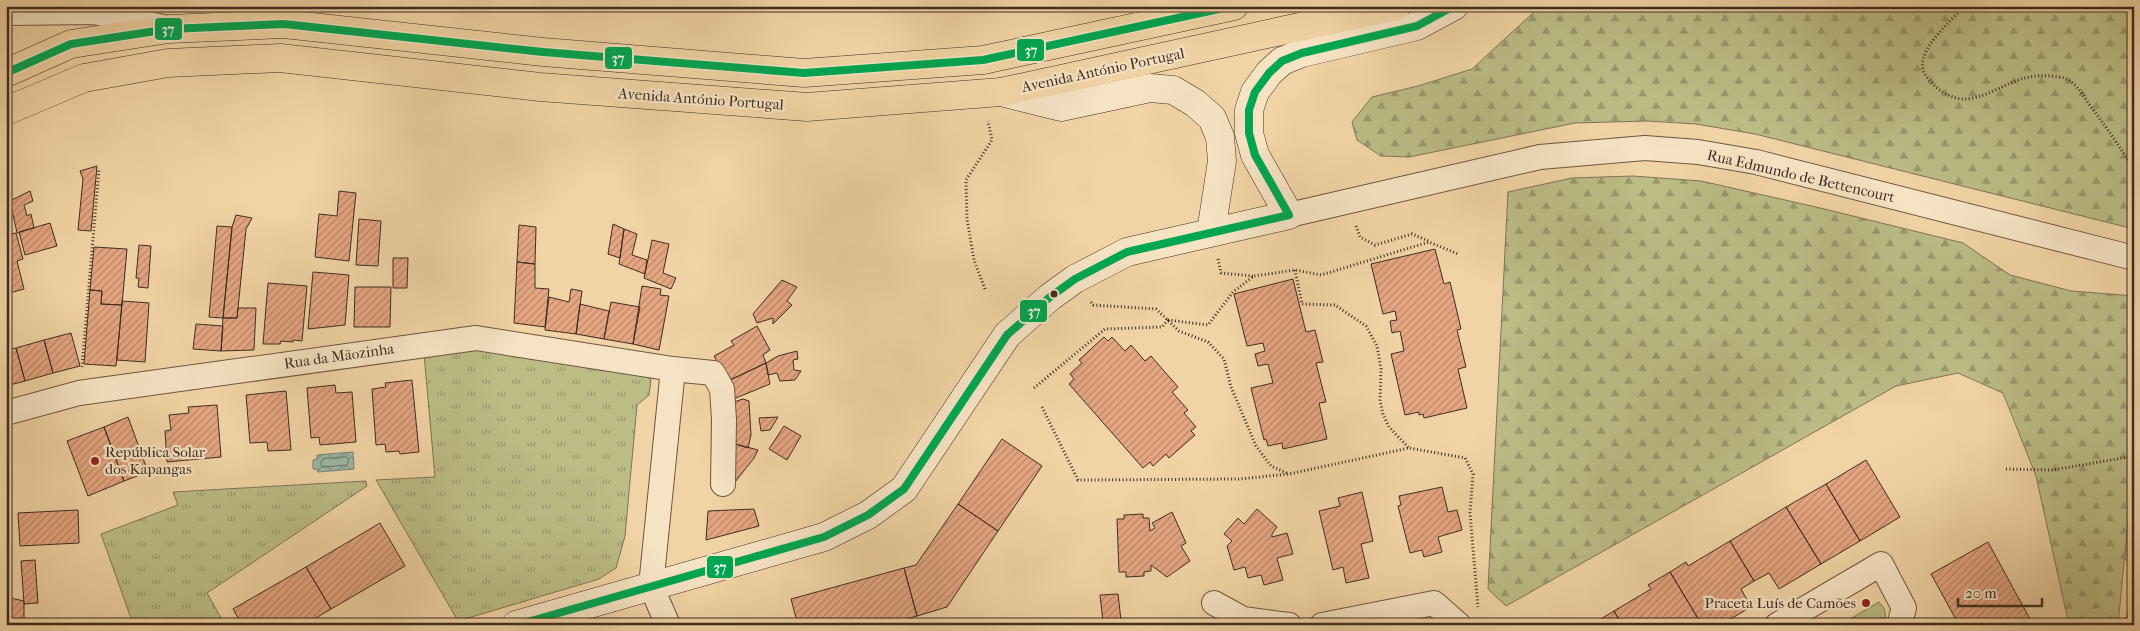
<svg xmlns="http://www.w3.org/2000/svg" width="2140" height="631" font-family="'IM FELL French Canon',serif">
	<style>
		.grass { fill: url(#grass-tufts); stroke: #7e7452 }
		.forest { fill: url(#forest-firs); stroke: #7e7452 }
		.water { fill: url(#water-waves); stroke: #768071 }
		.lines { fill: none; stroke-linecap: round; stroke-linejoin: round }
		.shore { stroke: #6d7264; stroke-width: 1 }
		.building { fill: url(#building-hatch); stroke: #3f2c1f }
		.street-casing { stroke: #6c5640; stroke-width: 26 }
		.secondary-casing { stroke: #3f2c1f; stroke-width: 29 }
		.primary-casing { stroke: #3f2c1f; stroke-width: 29 }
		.path { stroke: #3f2c1f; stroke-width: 3; stroke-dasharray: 1 2.5; stroke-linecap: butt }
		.street { stroke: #f6e3c4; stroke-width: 24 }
		.secondary { stroke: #f6e3c4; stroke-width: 28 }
		.primary { stroke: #f1d4a5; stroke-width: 28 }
		.bus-1-casing { stroke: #f6e3c4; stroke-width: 11 }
		.bus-1 { stroke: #00a651; stroke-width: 8 }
		.bus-dot { fill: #3f2c1f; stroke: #f6e3c4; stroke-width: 2 }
		.poi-dot { fill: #8f2418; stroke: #f6e3c4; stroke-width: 2 }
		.labels { text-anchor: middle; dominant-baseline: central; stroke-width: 4.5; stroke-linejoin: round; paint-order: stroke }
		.street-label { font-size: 15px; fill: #3f2c1f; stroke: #f6e3c4 }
		.poi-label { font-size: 15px; fill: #3f2c1f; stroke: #f6e3c4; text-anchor: start }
		.line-badge { stroke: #f6e3c4; stroke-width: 2 }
		.badge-label { font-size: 14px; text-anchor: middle; font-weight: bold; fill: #fff }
	</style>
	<defs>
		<pattern id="grass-tufts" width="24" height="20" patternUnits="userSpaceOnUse" patternTransform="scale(1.25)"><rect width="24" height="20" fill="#bcbc85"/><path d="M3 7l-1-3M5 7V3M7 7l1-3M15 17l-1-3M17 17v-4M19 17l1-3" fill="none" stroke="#9a996c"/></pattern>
		<pattern id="forest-firs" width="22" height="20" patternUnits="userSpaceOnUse" patternTransform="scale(1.25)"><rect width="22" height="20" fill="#bcbc85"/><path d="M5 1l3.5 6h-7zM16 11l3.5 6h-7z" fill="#9a996c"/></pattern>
		<pattern id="water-waves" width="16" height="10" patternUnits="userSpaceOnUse" patternTransform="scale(1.25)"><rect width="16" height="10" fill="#9bb8a8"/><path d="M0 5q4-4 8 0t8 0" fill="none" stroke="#809688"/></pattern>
		<pattern id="building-hatch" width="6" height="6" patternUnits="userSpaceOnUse" patternTransform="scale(1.25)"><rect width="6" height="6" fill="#e5a681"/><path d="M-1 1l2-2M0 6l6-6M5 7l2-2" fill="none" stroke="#bb8769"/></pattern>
	</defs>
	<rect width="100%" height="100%" fill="#f1d4a5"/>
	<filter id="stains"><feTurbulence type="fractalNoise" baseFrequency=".004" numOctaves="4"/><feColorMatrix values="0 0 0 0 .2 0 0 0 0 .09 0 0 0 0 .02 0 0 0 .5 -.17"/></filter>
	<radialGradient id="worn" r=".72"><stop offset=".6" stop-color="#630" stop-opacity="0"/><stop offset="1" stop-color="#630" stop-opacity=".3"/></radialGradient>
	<path class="grass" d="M476 348 599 370 638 374 651 379 649 395 637 405 625 536 616 568 599 579 458 621 376 480 435 477 424 354Z
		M366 481 367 486 207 593 225 625H110L132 621 101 534 178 505 173 492Z
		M2134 512V563L2108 553Z
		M1879 602C1886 609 1887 615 1883 625H1840Z"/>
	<path class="forest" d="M1545 6H2134V229L1755 134 1696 124 1647 121 1575 123 1409 157 1381 156 1357 140 1352 122 1372 97 1418 86 1472 69 1533 13Z
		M1633 176 1701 181 1816 207 1963 243 2010 275 2071 291 2134 296V461L2118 625H2069L2036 476 2003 393 1958 373 1896 386 1506 606 1488 589 1508 192 1572 178Z"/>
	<path class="water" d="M353 452 354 469 318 472 317 469H313V460L317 459V455Z"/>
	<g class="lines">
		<path class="shore" d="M346 457 349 459 347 465 323 467 320 464 323 459Z"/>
	</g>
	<path class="building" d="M97 166 91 231 78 230 83 179 80 171Z
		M30 191 33 201 24 205 27 216 31 214 34 228 17 233 10 201Z
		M339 191 356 193 349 261 315 257 319 214 337 216Z
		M236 215 252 218 246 229 237 318H223L232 227Z
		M359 219 381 221 378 266 356 265Z
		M50 223 57 246 25 255 19 232Z
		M613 224 624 229 620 258 608 254Z
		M519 225 536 227 535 264 517 262Z
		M217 226 232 227 223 318 209 317Z
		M624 229 637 234 632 255 647 260 645 274 619 264Z
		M16 233 23 259 17 261 24 289 6 294V235Z
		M652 240 669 244 663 273 676 278 671 289 644 278Z
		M139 245 151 246 148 288 138 287 139 278H136Z
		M94 247 127 249 122 305 101 304 102 291 90 290Z
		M1435 249 1444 284 1450 282 1461 329 1457 330 1466 367 1458 369 1467 408 1424 418 1423 414 1419 415V412L1405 415 1391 354 1404 351 1400 331 1392 333 1390 321 1397 320 1395 311 1383 314 1371 264Z
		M393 258H408L407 288H393Z
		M517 262 535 264V288L549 289 545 327 514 323Z
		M313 272 349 275 345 325 308 329Z
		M1293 279 1306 332 1315 330 1323 362 1316 363 1326 402 1319 403 1327 439 1283 449 1282 443 1268 446 1266 439 1264 440 1251 388 1273 383 1268 364 1258 366 1255 354 1265 351 1263 343 1247 346 1234 294Z
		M782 280 797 287 787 301 792 305 773 324V318L757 323 753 314Z
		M268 283 307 286 302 341 293 340V342L281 341 280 344H263Z
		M642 286 661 289 660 295 669 296 659 350 633 344Z
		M355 287H391L390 327H354Z
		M571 289 582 291 576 334 545 330 549 297 569 302Z
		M90 290 102 291 101 304 122 305 116 366 84 364Z
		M122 301 149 303 145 362 117 360Z
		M611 302 640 307 633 344 604 339Z
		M580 304 609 311 604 339 576 334Z
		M238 308H256L254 350 221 351 223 318H237Z
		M196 324 223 326 221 351 193 349Z
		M757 326 770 350 763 355 766 363 728 381 714 356 734 345 731 341Z
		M71 333 80 366 53 373 44 340Z
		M1104 337 1108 341 1112 337 1125 351 1131 345 1145 361 1151 356 1178 387 1172 392 1188 410 1184 413 1196 427 1191 431 1195 435 1169 458 1166 454 1153 466 1150 462 1143 468 1069 384 1074 379 1070 374 1082 363 1079 360Z
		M44 340 53 373 25 381 16 348Z
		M16 348 25 381 6 386V350Z
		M797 351 798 359 793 360 794 370 801 371 795 380 780 381 777 373 768 375 766 363 778 356Z
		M766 363 770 384 731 400 728 381Z
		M412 380 419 452 400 454 399 451 386 452 385 444 376 445 372 389 386 387 385 383Z
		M335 385 336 393 352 392 356 442 320 445 319 437 311 438 307 388Z
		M286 391 291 450 268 451 267 442 250 443 246 395Z
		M743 399 749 401 751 435 748 448 732 443 731 403Z
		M217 405 221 457 167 462 165 431 171 430 169 415 189 413 188 407Z
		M128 417 148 472 124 481 104 427Z
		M778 417 770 430 761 431 759 418Z
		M784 426 801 436 787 460 769 449Z
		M104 427 124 481 88 496 67 441Z
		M1002 439 1042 466 998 531 958 504Z
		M732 443 758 450 754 458 735 482 732 481Z
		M1866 460 1900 517 1860 541 1826 484Z
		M1826 484 1860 541 1821 564 1786 507Z
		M1442 487 1448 512 1457 510 1462 530 1438 537 1442 552 1424 557 1422 550 1410 553 1398 506 1401 505 1399 496Z
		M1362 492 1373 541 1361 544 1369 578 1346 583 1343 567 1333 570 1319 511 1340 506 1338 498Z
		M958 504 998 531 947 607 917 616 904 568 916 565Z
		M1786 507 1821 564 1779 589 1769 573 1754 581 1730 541Z
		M754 509 759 526 706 540 708 511Z
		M1257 509 1277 527 1272 534V537L1287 533 1293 554 1277 558 1283 580 1264 585 1261 575 1248 578 1245 567 1234 570 1227 546 1232 541 1224 534 1238 518 1244 524Z
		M78 510 79 543 20 546 18 513Z
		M1172 512 1186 543 1181 546 1190 561 1167 577 1151 565V571L1144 572V576L1126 577V572H1119L1117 519H1124V515L1143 514V518H1149L1150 531 1155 528 1152 523Z
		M380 523 405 566 331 609 306 567Z
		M1730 541 1754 581 1741 589 1751 607 1720 625H1702L1670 572 1686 562 1688 566Z
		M1988 542 2030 619 2019 625H1959L1931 574Z
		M35 560 38 603 24 604 21 561Z
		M306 567 331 609 304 625H242L233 609Z
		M904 568 917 616 885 625H798L791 599Z
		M1670 572 1702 625H1622L1614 611 1651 589 1648 585Z
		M2134 591V625H2123L2127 617Z
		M1118 594 1121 620 1103 622 1100 595Z
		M6 597 24 601V625H6Z
		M1614 611 1622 625H1591L1604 617Z
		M2030 619 2033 625H2019Z
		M1121 620V625H1103V622Z"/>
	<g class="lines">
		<g class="street-casing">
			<path id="street" d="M6 13 94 12 163 27
				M1289 215 1540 157 1645 148 1698 152 1756 162 2134 258
				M673 369 713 373 722 389 724 420 723 484
				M6 413 79 393 476 338 673 369 651 586 668 625
				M1214 603 1243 619 1289 625
				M1322 625 1434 603 1459 625
				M1777 625 1881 564 1904 608 1899 625"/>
		</g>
		<g class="secondary-casing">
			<path id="secondary" d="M1001 92 1061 107 1150 88 1173 90 1195 103 1212 118 1220 137 1222 161 1211 232
				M516 625 824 537 868 515 904 489 1007 335 1050 297 1075 279 1127 252 1289 215 1255 155 1249 133V110L1255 92 1269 73 1282 61 1302 53 1417 26 1454 6"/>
		</g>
		<g class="primary-casing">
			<path id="primary" d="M6 73 71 44 169 29 284 24 543 52 804 73 983 60 1234 6
				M6 111 84 78 168 63 280 58 540 87 807 107 1001 92 1396 6"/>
		</g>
		<path class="path" d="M1965 6C1952 19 1912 54 1925 74 1934 89 1954 103 1973 98 2003 91 2016 73 2052 76 2056 77 2061 77 2064 78 2078 83 2083 97 2092 108 2107 129 2122 148 2134 172
			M1356 226 1360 237 1375 245 1412 234 1429 241
			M1218 259 1221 273 1253 276
			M1295 270 1302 304 1335 305 1366 326 1377 346 1381 369 1380 401 1383 414 1389 427 1409 448
			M985 289 974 260 967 219 966 180 992 140 988 121
			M1091 302 1093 305 1156 309 1179 331 1208 342 1224 359 1231 387 1256 446 1271 466 1289 474
			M1168 320 1208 325 1233 292 1254 276 1295 270 1321 275 1429 242 1458 254
			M82 367 99 169
			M1034 388 1105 329 1162 327 1168 320
			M1042 407 1078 480 1239 479 1289 474 1409 448 1465 458 1473 474 1470 513 1478 607
			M2006 469 2053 470 2134 456"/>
		<use href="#street" class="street"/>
		<use href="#secondary" class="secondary"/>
		<use href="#primary" class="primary"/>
		<g class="bus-1-casing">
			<path id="bus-1" d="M6 73 71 44 169 29 284 24 543 52 804 73 983 60 1233 6
				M517 625 824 537 868 515 904 489 1007 335 1050 297 1075 279 1127 252 1289 215 1255 155 1249 133V110L1255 92 1269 73 1282 61 1302 53 1417 26 1454 6"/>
		</g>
		<use href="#bus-1" class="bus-1"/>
	</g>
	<circle class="bus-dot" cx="1054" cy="294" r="4.5"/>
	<g class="poi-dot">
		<circle cx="95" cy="461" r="5"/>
		<circle cx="1866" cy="603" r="5"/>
	</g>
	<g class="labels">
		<g class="street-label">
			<text transform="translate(1103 70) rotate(-12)">Avenida António Portugal</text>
			<text transform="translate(701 99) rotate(4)">Avenida António Portugal</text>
			<text transform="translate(1801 176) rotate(13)">Rua Edmundo de Bettencourt</text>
			<text transform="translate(339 356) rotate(-8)">Rua da Mãozinha</text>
		</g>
		<g class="poi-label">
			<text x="105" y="452">República Solar<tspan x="105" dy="17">dos Kapangas</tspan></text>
			<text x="1856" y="603" text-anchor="end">Praceta Luís de Camões</text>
		</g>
	</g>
	<g class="line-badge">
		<rect x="154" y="17" width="29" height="24" rx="5" fill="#00a651"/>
		<rect x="1016" y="38" width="29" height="24" rx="5" fill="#00a651"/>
		<rect x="604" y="46" width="29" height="24" rx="5" fill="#00a651"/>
		<rect x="1019" y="299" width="29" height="24" rx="5" fill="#00a651"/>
		<rect x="706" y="555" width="28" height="24" rx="5" fill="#00a651"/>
	</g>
	<g class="badge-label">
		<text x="168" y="34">37</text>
		<text x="1031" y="55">37</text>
		<text x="618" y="63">37</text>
		<text x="1034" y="316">37</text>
		<text x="720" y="572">37</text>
	</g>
	<rect width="2140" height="631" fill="none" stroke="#f1d4a5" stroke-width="25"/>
	<rect x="8" y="8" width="2125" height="616" fill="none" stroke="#3f2c1f" stroke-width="2.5"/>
	<rect x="12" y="12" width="2115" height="606" fill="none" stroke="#3f2c1f"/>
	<path d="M1958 598v8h84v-8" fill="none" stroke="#3f2c1f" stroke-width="2.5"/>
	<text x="1965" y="598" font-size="15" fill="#3f2c1f" stroke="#f6e3c4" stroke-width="4" paint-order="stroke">20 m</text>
	<rect width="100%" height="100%" filter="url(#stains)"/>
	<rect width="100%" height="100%" fill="url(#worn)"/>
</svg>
